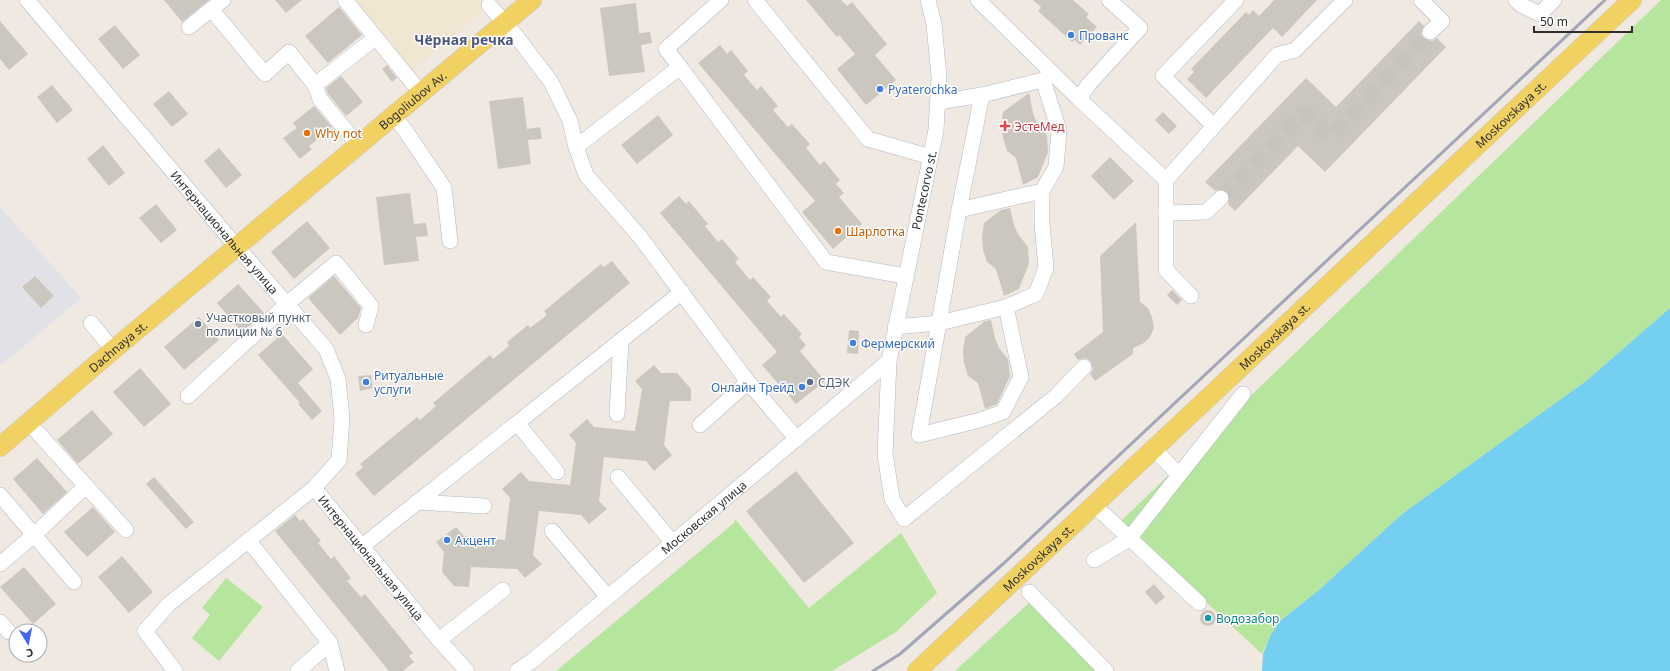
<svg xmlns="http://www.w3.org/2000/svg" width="1670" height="671" font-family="'Noto Sans',sans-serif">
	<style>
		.industrial { fill: #e3e1e8 }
		.education { fill: #f0e6d1 }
		.green { fill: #b6e59e }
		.water { fill: #75cff0 }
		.building { fill: #cbc7bf }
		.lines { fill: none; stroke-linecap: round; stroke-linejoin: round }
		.minor-tunnel { stroke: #c8c4bd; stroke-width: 15; stroke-dasharray: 15 8; stroke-linecap: butt }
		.minor-casing { stroke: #b4b7c1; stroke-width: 16 }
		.major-casing { stroke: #c9c9c9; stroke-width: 20 }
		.minor { stroke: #fff; stroke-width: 15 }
		.major { stroke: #f2d163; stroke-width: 19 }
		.rail { stroke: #a3a6b8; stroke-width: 3 }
		.shop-dot { fill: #3f7fe0; stroke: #fff; stroke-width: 1.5 }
		.health-dot { fill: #e0444e; stroke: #fff; stroke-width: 1.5 }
		.food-dot { fill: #e8710a; stroke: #fff; stroke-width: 1.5 }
		.service-dot { fill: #5c6f8a; stroke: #fff; stroke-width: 1.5 }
		.culture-dot { fill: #0f9aa8; stroke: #fff; stroke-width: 1.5 }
		.labels { text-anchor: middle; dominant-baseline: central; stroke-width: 3; stroke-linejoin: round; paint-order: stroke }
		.shop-label { font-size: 12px; fill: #366cbe; stroke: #fff; text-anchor: start }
		.street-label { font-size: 12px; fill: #2e2e2e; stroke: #fff }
		.health-label { font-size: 12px; fill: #be3a42; stroke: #fff; text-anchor: start }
		.food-label { font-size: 12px; fill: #c56008; stroke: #fff; text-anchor: start }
		.service-label { font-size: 12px; fill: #4e5e75; stroke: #fff; text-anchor: start }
		.culture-label { font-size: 12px; fill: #0d838f; stroke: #fff; text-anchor: start }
		.quarter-label { font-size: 14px; font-weight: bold; fill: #4d5680; stroke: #fff }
	</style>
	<rect width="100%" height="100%" fill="#efe9e1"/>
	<path class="industrial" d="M0 207 81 298 0 366Z"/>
	<path class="education" d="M356 0H495L413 71Z"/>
	<path class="green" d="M1661 0H1670V308L1586 381 1402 514 1319 590 1280 621 1270 636 1262 654 1120 522Z
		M735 519 809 608 901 533 937 593 896 632 832 671H556L734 523Z
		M226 578 263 607 219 661 192 638 210 615 202 608Z
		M1030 602 1098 671H955Z"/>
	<path class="water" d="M1670 308V671H1262L1263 654 1270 636 1280 621 1319 590 1402 514 1586 381Z"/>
	<path class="building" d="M164 0H209L182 22Z
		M275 0H302L286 13Z
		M806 0H841L847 6 852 2 887 44 875 55 896 80 866 105 837 69 855 54 839 35 837 37Z
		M1033 0H1073L1089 14 1086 17 1097 27 1080 45 1075 40 1072 42 1038 11 1041 7Z
		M1274 0H1317L1282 37 1273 28 1206 98 1187 79 1194 72 1191 69 1246 12 1249 15 1253 10 1259 16Z
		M636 3 639 33 650 32 652 43 641 45 645 72 609 76 600 8Z
		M339 7 362 35 328 63 305 36Z
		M0 21 28 54 9 70 0 59Z
		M1419 21 1424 26 1421 34 1424 38 1432 41 1437 38 1446 47 1325 172 1298 146 1235 211 1228 204 1230 196 1227 192 1219 189 1215 191 1205 182 1306 78 1336 107Z
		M115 25 140 55 123 69 98 39Z
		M720 45 727 54 731 50 748 71 744 75 757 90 761 86 778 106 773 110 788 127 792 124 810 144 806 148 820 165 824 161 840 180 836 184 844 193 839 197 862 224 833 249 802 212 815 201 698 63Z
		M387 65 397 78 392 82 382 69Z
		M341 76 363 102 346 116 328 94 326 88Z
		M52 85 73 110 57 123 37 97Z
		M169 91 188 114 172 127 153 104Z
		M1029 93 1033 113 1037 123 1047 135 1048 152 1038 177 1023 185 1016 158 1007 151 1003 138 1001 126 1003 112Z
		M523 97 527 129 540 127 542 139 528 140 531 164 498 169 489 101Z
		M314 106 332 127 309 146 312 149 300 159 283 138 297 128 293 123Z
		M1163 112 1177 126 1169 134 1155 120Z
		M658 115 673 135 637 164 621 145Z
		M103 145 125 173 109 186 87 159Z
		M219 148 242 175 226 188 204 161Z
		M1110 157 1134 181 1114 200 1091 176Z
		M410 193 414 224 426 223 428 236 416 237 419 261 384 265 376 197Z
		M679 196 686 204 689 201 708 224 705 226 718 242 722 239 739 259 735 262 750 280 753 277 771 297 767 301 781 317 784 314 802 334 799 337 806 345 800 351 825 381 796 404 762 365 777 352 660 213Z
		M156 204 177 230 161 243 139 218Z
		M1010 208 1014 225 1018 234 1028 247 1029 263 1019 289 1004 296 996 269 987 262 983 250 982 237 984 223 1001 210Z
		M307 221 330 248 294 279 271 252Z
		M1136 222 1140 302 1148 308 1152 317 1154 328 1150 337 1144 343 1133 348V354L1095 381 1090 374 1093 369 1090 361 1086 358 1078 360 1074 354 1103 332 1100 256Z
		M612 261 630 283 374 496 355 474 363 467 360 464 417 417 420 420 436 406 433 403 490 355 493 359 509 346 507 342 528 325 530 328 547 315 544 311 601 264 604 267Z
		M35 276 54 296 41 308 22 287Z
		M334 276 361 308 358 318 340 335 308 298Z
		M238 284 264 313 242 332 217 303Z
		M1172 290 1182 300 1177 305 1167 295Z
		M199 317 219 340 184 370 164 347Z
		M991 320 995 338 999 348 1008 359 1010 376 997 404 985 409 978 383 968 376 964 363 963 351 965 337 985 321Z
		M849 330 859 331 858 354 847 353Z
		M282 334 313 369 298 383 322 411 312 420 298 404 300 403 258 355Z
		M654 365 661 373H677L691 389V401H670L664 445 672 455 654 471 646 461 604 457 599 501 607 509 589 524 581 515 539 511 533 555 542 564 525 578 517 569 471 567 469 587 454 586 442 572 444 552 436 542 456 527 464 536 505 540 510 498 502 489 521 472 529 481 570 485 576 443 569 435 587 419 594 427 635 431 642 389 635 381Z
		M140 368 171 404 144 427 113 392Z
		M371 375 373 388 360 391 358 376Z
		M92 410 113 434 78 464 57 440Z
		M37 458 67 492 43 514 13 479Z
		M796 471 854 543 804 583 746 511Z
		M154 477 194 522 186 529 146 484Z
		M93 507 115 532 87 557 64 532Z
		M295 515 300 521 303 519 321 541 318 543 331 559 334 556 351 578 347 581 361 597 365 594 413 653 409 656 414 662 403 671H389L275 531Z
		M122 556 153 592 129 613 98 577Z
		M24 567 56 604 33 624 0 587Z
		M1154 584 1165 597 1156 605 1145 592Z
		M1200 618a8 8 0 1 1 16 0a8 8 0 1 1-16 0Z"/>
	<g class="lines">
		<path class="minor-tunnel" d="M1221 198 1304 112 1330 137 1430 32"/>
		<g class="minor-casing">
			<g id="minor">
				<path id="s1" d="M27 0 237 247 326 349 338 379 342 418 339 460 314 488 169 604 145 631 175 671"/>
				<path d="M345 0 421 93"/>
				<path d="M755 0 868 139 931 157"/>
				<path d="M928 0 934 24 939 77 936 130 889 361 885 454 892 499 904 519 1056 396 1084 367"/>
				<path d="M978 0 1079 99 1166 180"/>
				<path d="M1421 0 1442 21 1430 32"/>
				<path d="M1516 0 1521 5 1540 14 1554 0"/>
				<path d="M489 5 517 37 551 82 570 121 576 147 586 175 641 238 748 382 797 439"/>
				<path d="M211 9 265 74 289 52 315 85 375 38"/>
				<path d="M189 27 223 0"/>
				<path d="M680 67 826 262 905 276"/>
				<path d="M315 85 320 99 359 146"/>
				<path d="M982 95 959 210 919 435 980 420 1003 412 1021 377 1006 307 1036 294 1046 268 1042 224V191L1056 167 1059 130 1043 80"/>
				<path d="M1079 99 1089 84 1140 28 1109 0"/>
				<path d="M939 102 982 95 1043 80 1051 74"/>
				<path d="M394 116 405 130 444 188 450 241"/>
				<path d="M1214 126 1163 76 1236 0"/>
				<path d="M576 147 680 67 666 49 721 0"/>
				<path d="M959 210 1042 191"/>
				<path d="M1166 213 1206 212 1221 198"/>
				<path d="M1191 296 1166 270V180L1277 55 1295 50 1345 0"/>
				<path d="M91 323 113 350"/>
				<path d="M895 327 939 323 1006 307"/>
				<path d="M188 396 287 304 336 263 371 306 366 325"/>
				<path d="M617 414 621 340"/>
				<path d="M29 423 126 530"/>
				<path d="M517 423 557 472"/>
				<path d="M700 425 748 382"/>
				<path d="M1179 475 1243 394"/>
				<path d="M618 477 673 543"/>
				<path id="s2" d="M314 488 439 640 467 671"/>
				<path d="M0 495 74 582"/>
				<path d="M417 502 484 506"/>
				<path d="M1094 505 1199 603"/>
				<path d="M552 531 608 597"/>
				<path d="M248 540 330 643 337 671"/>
				<path d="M361 547 682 292"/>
				<path d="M1094 560 1129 539 1179 475 1154 449"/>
				<path d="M0 564 34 535 86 486"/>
				<path d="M1029 592 1106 671"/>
				<path d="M0 622 9 632"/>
				<path d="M439 640 503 590"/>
				<path d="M298 671 330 643"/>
				<path id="s3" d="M517 671 532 661 889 361"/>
			</g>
		</g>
		<g class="major-casing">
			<g id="major">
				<path id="s4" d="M0 447 113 350 532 0"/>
				<path id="s5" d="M917 671 1632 0"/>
			</g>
		</g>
		<use href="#minor" class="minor"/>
		<use href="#major" class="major"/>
		<path class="rail" d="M873 671 900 654 1003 564 1605 0"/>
	</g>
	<g class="shop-dot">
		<circle cx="1071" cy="35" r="4"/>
		<circle cx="880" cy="89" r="4"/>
		<circle cx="853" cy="343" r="4"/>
		<circle cx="366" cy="382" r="4"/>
		<circle cx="802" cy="387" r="4"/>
		<circle cx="447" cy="540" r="4"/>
	</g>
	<path class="health-dot" d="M1003 120h4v4h4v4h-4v4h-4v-4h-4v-4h4z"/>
	<g class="food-dot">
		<circle cx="307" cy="133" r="4"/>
		<circle cx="838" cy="231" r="4"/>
	</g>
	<g class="service-dot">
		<circle cx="198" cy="324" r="4"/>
		<circle cx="810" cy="382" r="4"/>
	</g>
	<circle class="culture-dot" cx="1208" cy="618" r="4"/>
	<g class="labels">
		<g class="shop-label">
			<text x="1079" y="35">Прованс</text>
			<text x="888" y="89">Pyaterochka</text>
			<text x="861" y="343">Фермерский</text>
			<text x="374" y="375">Ритуальные<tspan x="374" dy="14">услуги</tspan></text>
			<text x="794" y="387" text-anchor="end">Онлайн Трейд</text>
			<text x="455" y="540">Акцент</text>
		</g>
		<g class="street-label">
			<text stroke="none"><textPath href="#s4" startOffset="539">Bogoliubov Av.</textPath></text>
			<text stroke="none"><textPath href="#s5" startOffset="814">Moskovskaya st.</textPath></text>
			<text transform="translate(924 190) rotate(-78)">Pontecorvo st.</text>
			<text stroke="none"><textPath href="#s1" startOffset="305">Интернациональная улица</textPath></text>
			<text stroke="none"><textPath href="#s5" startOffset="490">Moskovskaya st.</textPath></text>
			<text stroke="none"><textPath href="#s4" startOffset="155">Dachnaya st.</textPath></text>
			<text stroke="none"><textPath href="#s3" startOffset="242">Московская улица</textPath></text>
			<text stroke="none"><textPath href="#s2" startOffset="90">Интернациональная улица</textPath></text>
			<text stroke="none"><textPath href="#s5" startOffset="166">Moskovskaya st.</textPath></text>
		</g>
		<g class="health-label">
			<text x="1014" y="126">ЭстеМед</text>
		</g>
		<g class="food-label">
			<text x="315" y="133">Why not</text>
			<text x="846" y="231">Шарлотка</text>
		</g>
		<g class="service-label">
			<text x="206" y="317">Участковый пункт<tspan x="206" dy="14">полиции № 6</tspan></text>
			<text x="818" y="382">СДЭК</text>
		</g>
		<g class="culture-label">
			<text x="1216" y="618">Водозабор</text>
		</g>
		<g class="quarter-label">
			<text x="464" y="39">Чёрная речка</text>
		</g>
	</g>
	<g transform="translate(28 643) rotate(170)"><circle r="19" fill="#ffffff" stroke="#ababab"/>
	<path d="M0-3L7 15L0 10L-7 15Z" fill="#4264fb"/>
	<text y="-6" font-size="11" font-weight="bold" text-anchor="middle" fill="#2e2e2e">С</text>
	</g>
	<path d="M1534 26v6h98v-6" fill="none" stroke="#2e2e2e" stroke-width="2"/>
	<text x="1540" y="26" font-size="12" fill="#2e2e2e" stroke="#ffffff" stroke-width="3" paint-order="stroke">50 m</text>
</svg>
